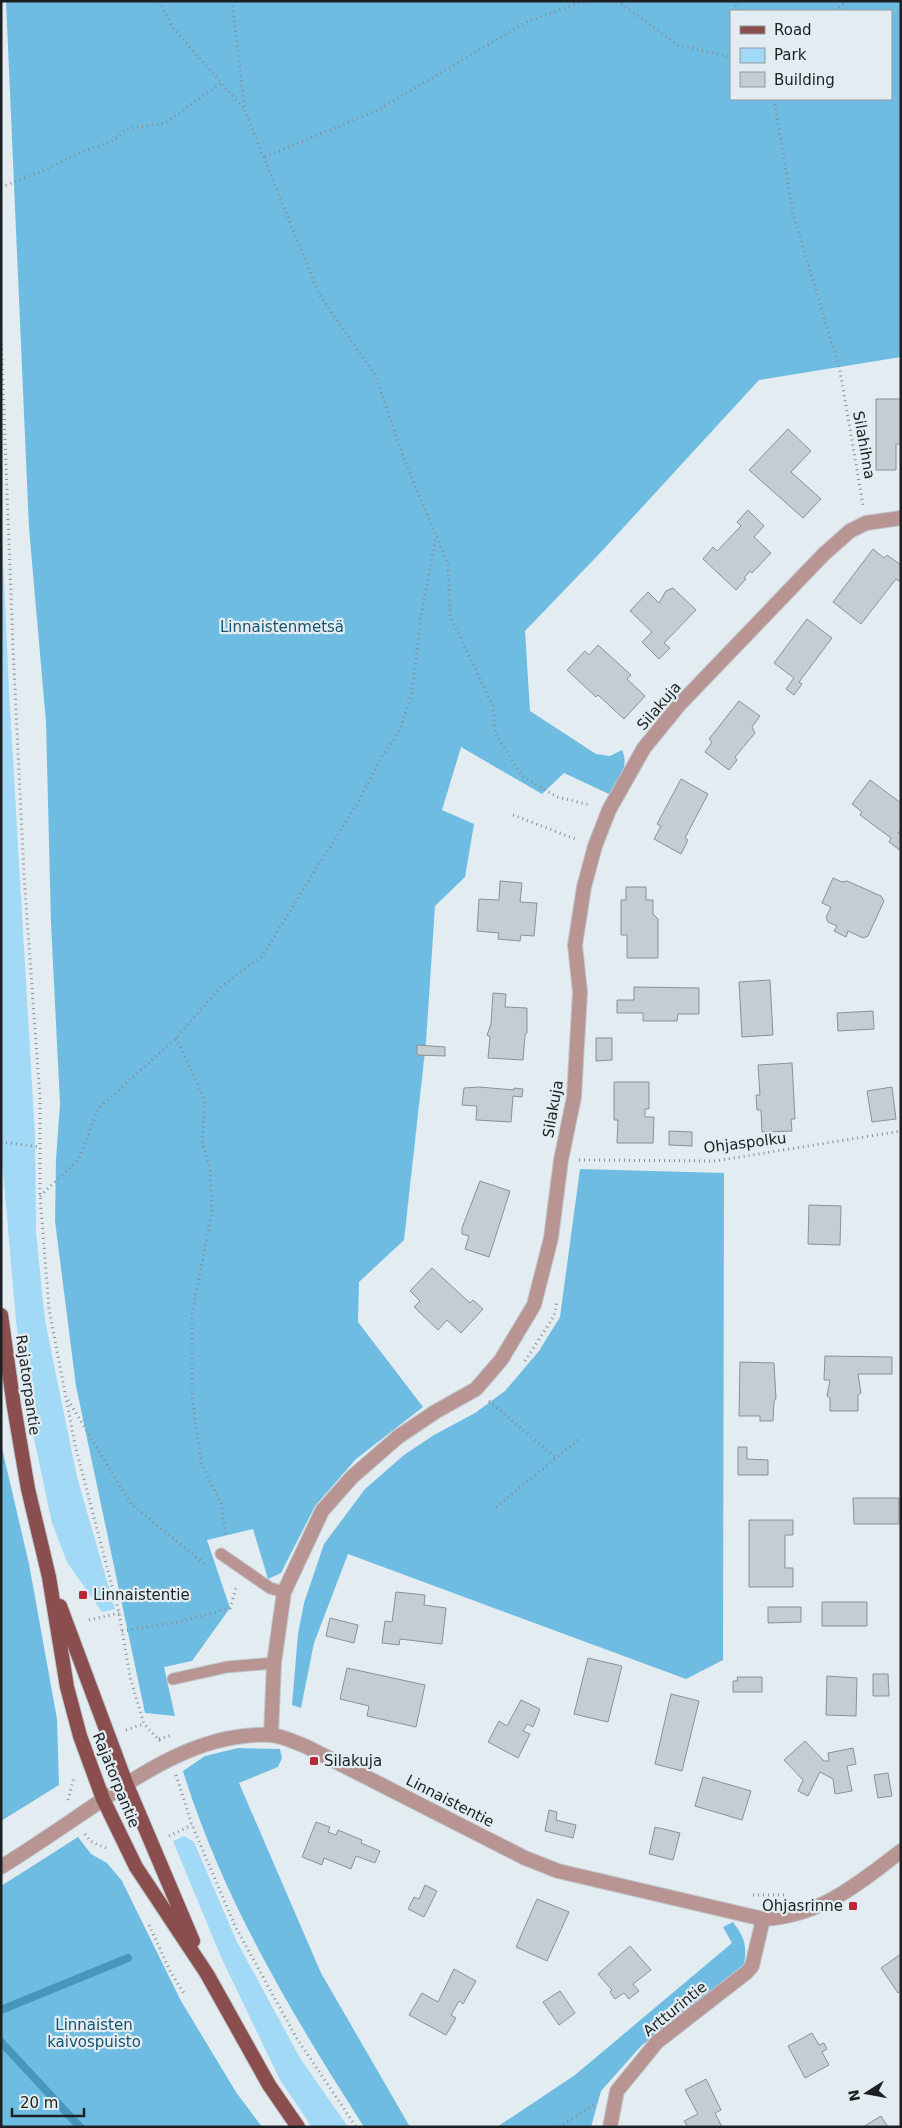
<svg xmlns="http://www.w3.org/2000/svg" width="902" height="2128" font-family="'DejaVu Sans',sans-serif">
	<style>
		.green { fill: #a1d9f6 }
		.forest { fill: #6ebce2; fill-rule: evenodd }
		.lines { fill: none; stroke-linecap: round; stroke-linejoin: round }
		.stream { stroke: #4896bb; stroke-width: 8 }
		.building { fill: #c4cdd2; stroke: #899296 }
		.service-casing { stroke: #bfc7cc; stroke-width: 13 }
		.minor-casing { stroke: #bfc7cc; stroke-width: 16 }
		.primary-casing { stroke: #bfc7cc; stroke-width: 16 }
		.path { stroke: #888f93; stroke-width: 3; stroke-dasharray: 1 4; stroke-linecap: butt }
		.service { stroke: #b89593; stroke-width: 11 }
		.minor { stroke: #b89593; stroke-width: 14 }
		.primary { stroke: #894e4d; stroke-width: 14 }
		.poi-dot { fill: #b92836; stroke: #e2ecf1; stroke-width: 2 }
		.labels { text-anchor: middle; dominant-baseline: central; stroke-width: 4.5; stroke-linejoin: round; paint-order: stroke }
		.street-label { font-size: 15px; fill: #1d2022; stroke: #e2ecf1 }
		.park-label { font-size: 15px; fill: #15536e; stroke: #e2ecf1 }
		.poi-label { font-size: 15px; fill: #1d2022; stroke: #e2ecf1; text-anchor: start }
	</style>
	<rect width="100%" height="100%" fill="#e2ecf1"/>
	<path class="green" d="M1 513 9 691 35 1136 36 1232 45 1321 77 1477 115 1609 102 1612 67 1562 52 1523 32 1429 16 1321 1 1147Z
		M184 1836 194 1842 237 1942 300 2058 348 2127H312L280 2080 221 1957 173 1841Z"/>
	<path class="forest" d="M6 1H901V357L759 380 600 553 525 631 530 711 596 754 610 756 622 750C630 767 618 779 609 794L564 773 542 794 461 747 442 810 474 824 465 877 435 906 426 1042 404 1240 359 1282 358 1322 423 1407 356 1459 315 1506 281 1573 268 1579 253 1529 207 1540 230 1608 192 1661 164 1667 175 1716 145 1713 76 1386 55 1221 56 1159 60 1104 51 923 46 722 29 528ZM731 11H891V99H731Z
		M580 1169 724 1173 723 1660 686 1679 348 1554 314 1643 301 1708 292 1705 298 1634 304 1603 324 1544 365 1489 404 1455 434 1435 475 1413 505 1391 539 1351 560 1317Z
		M1 1444 29 1564 57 1719 59 1785 1 1821Z
		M238 1748 280 1749 282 1758 278 1767 239 1783 321 1973 410 2127H364C292 2014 223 1900 183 1771L205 1756Z
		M78 1837 91 1854 107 1863 122 1881 181 2001 236 2092 262 2127H1V1886Z
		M733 1922C745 1938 747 1945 744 1965L641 2046 601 2091 591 2127H497L575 2075 732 1943 723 1927Z"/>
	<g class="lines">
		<path class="stream" d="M1 2010 128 1958
			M1 2042 80 2127"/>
	</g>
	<path class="building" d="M876 399H901V444H896V470H876Z
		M788 429 811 451 791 472 821 499 803 518 749 470Z
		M748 510 764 526 754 537 771 553 752 573 750 571 744 578 746 579 736 590 703 559 713 547 717 551 741 526 737 522Z
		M873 549 884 558 887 555 901 565V582L896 579 861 624 833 602Z
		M673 588 696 610 664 643 670 648 659 659 642 642 652 632 630 611 648 592 659 603 666 591Z
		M807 619 832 638 799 682 802 684 794 695 786 689 794 678 774 663Z
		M598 645 631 675 627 679 645 696 624 719 598 695 596 697 567 670 585 651 589 655Z
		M739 701 760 716 752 727 755 733 735 757 737 760 729 770 705 752 712 742 709 739Z
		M681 779 708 794 685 838 688 840 681 854 654 839 661 826 657 824Z
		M870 780 901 803V829L898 833 901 835V851L889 842 891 838 860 815 862 812 852 804Z
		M833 878 842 882 847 881 881 896 884 901 868 936 863 938 848 931 846 937 834 931 837 926 828 922 826 917 831 907 822 903Z
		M500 881 522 883 520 902 537 903 534 936 521 935 520 941 498 939 499 933 477 931 479 899 499 900Z
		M626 887H646V900H653V914L658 919V958H627V935H621V900H626Z
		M770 980 773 1035 742 1037 739 982Z
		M634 987 699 988V1014H678L677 1021H643V1013H617V1000H634Z
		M493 993 506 994 505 1007 527 1008V1033L525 1035 523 1060 488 1058 490 1037 487 1035 491 1024Z
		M873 1011 874 1029 838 1031 837 1013Z
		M596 1038H612V1060L596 1061Z
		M417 1045 445 1047V1056L417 1055Z
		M792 1063 795 1119H791L792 1131 762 1132 761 1110H757L756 1095H760L758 1065Z
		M614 1082H649V1109H645V1117H654L653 1143H617L618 1120H614Z
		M479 1087 514 1090V1088L523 1089 522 1097 513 1096 511 1122 476 1120 477 1106 462 1105 464 1088Z
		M892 1087 896 1119 872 1122 867 1091Z
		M669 1131 692 1132V1146L669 1145Z
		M480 1181 510 1191 489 1257 465 1249 469 1236 462 1234V1228Z
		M809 1205 841 1206 840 1245 808 1244Z
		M432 1268 470 1303 473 1300 483 1309 461 1333 447 1320 438 1330 414 1307 420 1301 410 1291Z
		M825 1356 892 1357V1374H858L861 1393 858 1395V1411H830V1398L827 1396 830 1380H824Z
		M740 1362 774 1363 776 1399 774 1401 773 1421H760V1416H739Z
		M738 1447H747V1459L768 1460V1475H738Z
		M853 1498H899V1524H854Z
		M749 1520H793V1535H785V1568H793V1587H749Z
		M396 1592 425 1595 424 1605 446 1608 442 1644 400 1639 399 1645 382 1643 385 1621 392 1622Z
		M822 1602H867V1626H822Z
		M768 1607H801V1622L768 1623Z
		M330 1618 358 1625 354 1643 326 1636Z
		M588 1658 622 1666 608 1722 574 1714Z
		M347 1668 425 1685 416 1727 367 1716 369 1706 340 1699Z
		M873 1674H888L889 1696H873Z
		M827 1676 857 1678 856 1716 826 1715Z
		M737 1677H762V1692H733V1681H738Z
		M671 1694 699 1701 682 1771 655 1764Z
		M521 1700 540 1709 533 1727 527 1724 523 1731 530 1734 518 1758 488 1742 499 1721 507 1726Z
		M805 1741 824 1761H829L828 1753 853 1748 856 1764 847 1766 852 1791 835 1794 833 1779 820 1772 808 1796 798 1791 803 1780 784 1760Z
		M888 1773 892 1796 878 1798 874 1775Z
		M703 1777 751 1791 742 1820 695 1806Z
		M549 1810 557 1812 556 1820 576 1825 573 1838 545 1831Z
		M316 1822 330 1827 328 1832 336 1835 338 1830 362 1840 361 1843 380 1851 375 1863 356 1856 351 1869 324 1858 322 1865 302 1857Z
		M655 1827 680 1833 673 1860 649 1854Z
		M425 1885 437 1891 424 1917 408 1909 414 1897 419 1899Z
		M537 1899 569 1912 547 1961 516 1947Z
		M630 1946 651 1970 633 1984 639 1991 629 1999 624 1993 615 1999 610 1992 612 1990 598 1974Z
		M901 1954V1991L898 1993 881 1968Z
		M454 1969 476 1981 463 2004 459 2001 451 2015 456 2018 446 2035 409 2015 422 1993 438 2002Z
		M560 1991 575 2013 559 2025 543 2002Z
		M812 2033 819 2045 824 2043 827 2049 822 2052 829 2065 805 2078 788 2046Z
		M706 2079 721 2110 715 2113 722 2127H688L684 2121 698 2114 685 2090Z
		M881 2116 888 2127H863Z"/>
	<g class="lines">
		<g class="service-casing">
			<path id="service" d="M221 1554 270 1588 284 1592
				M173 1679 227 1667 274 1663"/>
		</g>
		<g class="minor-casing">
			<path id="minor" d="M271 1735 274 1663 284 1592 322 1511 352 1477 398 1437 435 1412 476 1389 501 1360 534 1305 551 1238 561 1160 574 1097 580 992 575 945 584 887 595 846 609 810 644 748 679 705 824 554 850 531 866 523 901 518
				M1 1867C27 1851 52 1834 77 1817 134 1779 196 1732 269 1735 281 1735 294 1742 305 1746L525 1858 558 1871 763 1919C820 1916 857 1885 901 1851
				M610 2127 617 2091 657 2042 747 1972 752 1966 763 1919"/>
		</g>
		<g class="primary-casing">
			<path id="primary" d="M1 1315 14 1407 28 1489 49 1577 67 1687 80 1736 103 1799 136 1867 207 1974 269 2085 298 2127
				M60 1606 126 1783 193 1941"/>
		</g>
		<path class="path" d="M160 1 172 27 245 110
			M232 1 245 111 319 294 375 375 406 464 448 564 450 616 493 706 495 733 522 776 557 797 590 805
			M617 1 678 45 731 57
			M733 1 739 11
			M835 11 847 1
			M774 99 793 213 840 371 863 505
			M265 157 380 109 528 21 585 1
			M1 187 43 171 77 154 114 140 126 129 165 123 221 83
			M1 334 13 648 24 876 40 1098V1196L49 1309 75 1445 119 1613 130 1677 144 1724 161 1742
			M513 815 578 840
			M176 1038 205 1100 202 1143 210 1168 212 1212 192 1314V1396L201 1462 221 1504 226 1537
			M1 1142 40 1147
			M579 1160 715 1161 901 1131
			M40 1196 79 1159 98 1109 176 1038 222 986 262 956 360 799 380 760 400 730 412 692 421 616 436 537
			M525 1361 554 1316 557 1301
			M68 1400 131 1504 206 1565
			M489 1401 555 1457
			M496 1507 578 1440
			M89 1620 119 1613
			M122 1631 179 1622 230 1608 237 1585
			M126 1730 144 1724
			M159 1739 173 1735
			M176 1775 192 1825 235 1926 296 2037 356 2127
			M68 1800 74 1777
			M85 1834 90 1841 106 1848
			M169 1836 192 1825
			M753 1895H784
			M149 1925 170 1971 185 1995
			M559 2127 595 2104"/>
		<use href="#service" class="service"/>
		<use href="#minor" class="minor"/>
		<use href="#primary" class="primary"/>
	</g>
	<g class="poi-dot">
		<rect x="78" y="1590" width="10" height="10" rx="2.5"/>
		<rect x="309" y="1756" width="10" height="10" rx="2.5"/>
		<rect x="848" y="1901" width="10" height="10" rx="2.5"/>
	</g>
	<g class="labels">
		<g class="street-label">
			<text transform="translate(864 445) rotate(80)">Silahihna</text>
			<text transform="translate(659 706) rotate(-49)">Silakuja</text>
			<text transform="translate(553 1109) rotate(-80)">Silakuja</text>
			<text transform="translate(745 1143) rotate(-7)">Ohjaspolku</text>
			<text transform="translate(28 1385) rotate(82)">Rajatorpantie</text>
			<text transform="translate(116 1780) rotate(68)">Rajatorpantie</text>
			<text transform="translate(450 1801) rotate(27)">Linnaistentie</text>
			<text transform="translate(675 2009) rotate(-39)">Artturintie</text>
		</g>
		<g class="park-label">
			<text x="282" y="627">Linnaistenmetsä</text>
			<text x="94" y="2025">Linnaisten<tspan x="94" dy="17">kaivospuisto</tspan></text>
		</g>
		<g class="poi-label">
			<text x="93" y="1595">Linnaistentie</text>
			<text x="324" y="1761">Silakuja</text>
			<text x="843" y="1906" text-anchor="end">Ohjasrinne</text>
		</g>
	</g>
	<rect width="902" height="2128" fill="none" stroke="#1d2022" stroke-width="5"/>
	<rect x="730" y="10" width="162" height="90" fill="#e2ecf1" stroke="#939a9e"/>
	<rect x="740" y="26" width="25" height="8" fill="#894e4d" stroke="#939a9e"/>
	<text x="774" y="35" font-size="15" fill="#1d2022">Road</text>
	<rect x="740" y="48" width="25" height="15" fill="#a1d9f6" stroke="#939a9e"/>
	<text x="774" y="60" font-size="15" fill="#1d2022">Park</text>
	<rect x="740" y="72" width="25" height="15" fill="#c4cdd2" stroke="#939a9e"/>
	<text x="774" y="85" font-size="15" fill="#1d2022">Building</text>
	<g transform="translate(867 2093) rotate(259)" stroke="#e2ecf1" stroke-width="4" paint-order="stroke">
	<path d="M0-4L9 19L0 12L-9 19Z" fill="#1d2022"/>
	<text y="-8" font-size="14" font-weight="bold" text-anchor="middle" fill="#1d2022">N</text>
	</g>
	<path d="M12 2108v8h72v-8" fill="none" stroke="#1d2022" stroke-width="2.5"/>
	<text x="20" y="2108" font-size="15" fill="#1d2022" stroke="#e2ecf1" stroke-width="4" paint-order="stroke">20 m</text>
</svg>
